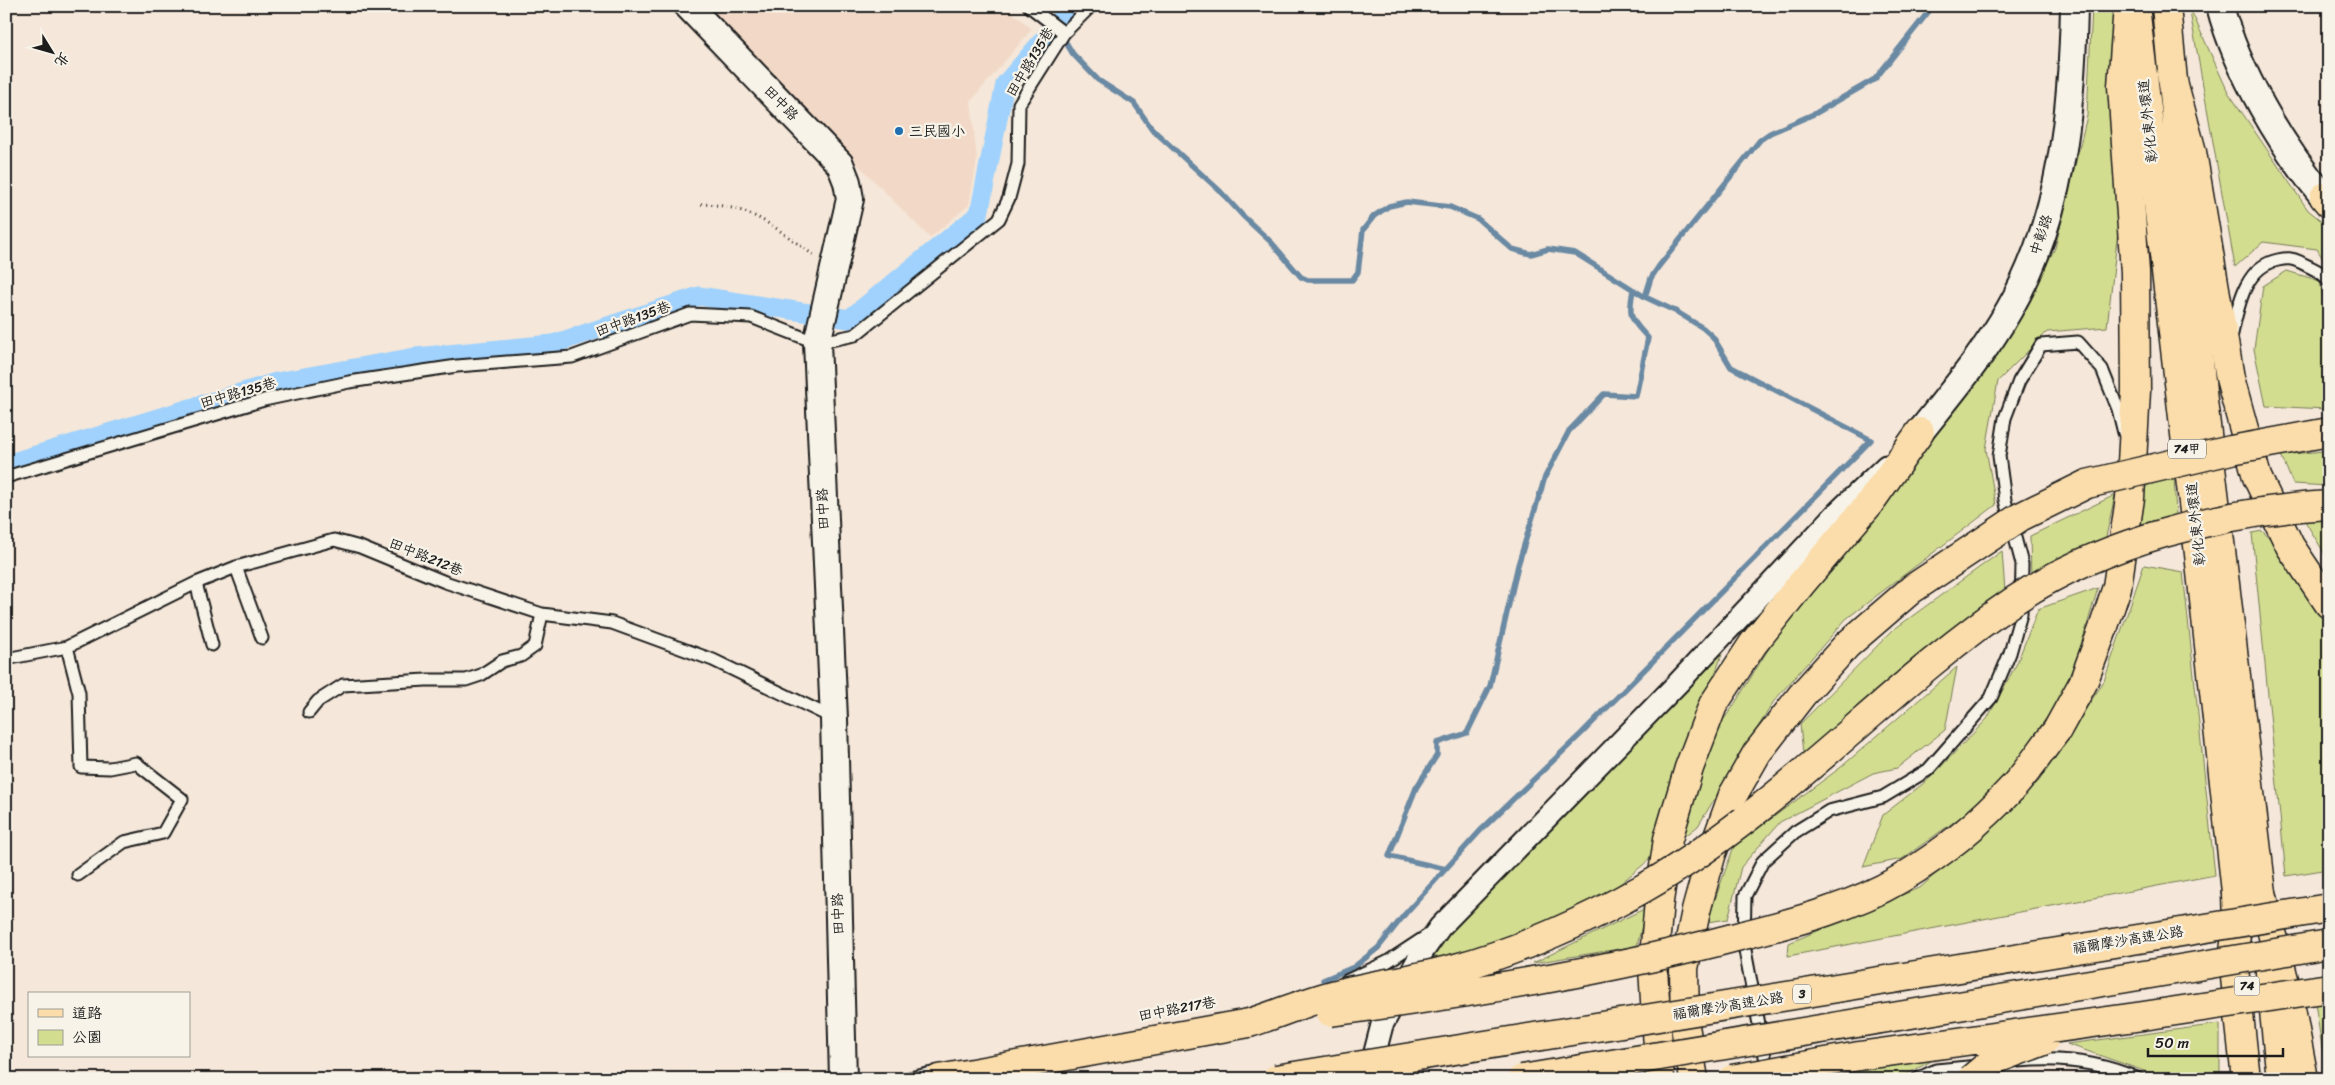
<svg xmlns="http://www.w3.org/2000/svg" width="2335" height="1085" font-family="Sriracha,'LXGW WenKai TC',sans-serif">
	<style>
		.built { fill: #f2d9c7 }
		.green { fill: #d2dd90; stroke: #777c56 }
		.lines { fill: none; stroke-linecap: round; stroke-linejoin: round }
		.stream { stroke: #6b89a3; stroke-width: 5.5 }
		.canal { stroke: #a0d2fd; stroke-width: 19 }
		.service-casing { stroke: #1c1c1c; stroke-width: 15 }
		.minor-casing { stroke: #1c1c1c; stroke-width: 25 }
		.tertiary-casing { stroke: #1c1c1c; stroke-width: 30 }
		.primary-casing { stroke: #1c1c1c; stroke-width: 31 }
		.trunk-casing { stroke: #1c1c1c; stroke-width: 31 }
		.motorway-casing { stroke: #1c1c1c; stroke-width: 31 }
		.path { stroke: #1c1c1c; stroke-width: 3; stroke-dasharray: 1 4; stroke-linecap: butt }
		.service { stroke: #f7f3e8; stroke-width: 11 }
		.minor { stroke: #f7f3e8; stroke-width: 21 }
		.tertiary { stroke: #f7f3e8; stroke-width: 26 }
		.primary { stroke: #fbddab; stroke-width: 28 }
		.trunk { stroke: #fbddab; stroke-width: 28 }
		.motorway { stroke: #fbddab; stroke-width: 28 }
		.motorway-bridge-casing { stroke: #1c1c1c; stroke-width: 31; stroke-linecap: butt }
		.motorway-bridge { stroke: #fbddab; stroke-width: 28 }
		.poi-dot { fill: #1f6fb2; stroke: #f7f3e8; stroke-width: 2 }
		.labels { text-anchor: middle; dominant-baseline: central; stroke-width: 4.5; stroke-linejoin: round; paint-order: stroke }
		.shield { fill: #f7f3e8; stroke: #5e5c59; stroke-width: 1 }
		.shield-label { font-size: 12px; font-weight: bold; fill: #1c1c1c }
		.street-label { font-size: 14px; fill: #1c1c1c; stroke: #f7f3e8 }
		.poi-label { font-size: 14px; fill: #1c1c1c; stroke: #f7f3e8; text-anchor: start }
	</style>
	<rect width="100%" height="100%" fill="#f5e7d9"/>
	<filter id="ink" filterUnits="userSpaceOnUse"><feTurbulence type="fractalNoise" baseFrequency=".02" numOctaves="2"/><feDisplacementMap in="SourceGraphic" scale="10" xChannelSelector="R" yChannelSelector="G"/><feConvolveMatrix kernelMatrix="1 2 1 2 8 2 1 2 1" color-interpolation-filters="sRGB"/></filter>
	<g filter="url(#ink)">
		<path class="built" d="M702 6H1005L1032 29 971 101 977 160 969 205 930 238Z"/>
		<path class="green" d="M2092 6H2113L2119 222 2107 327 2047 332 1998 381 1986 449 1996 505 1846 619 1774 701 1698 826 1688 834 1676 838 1712 735 1732 708 1774 640 1899 473 2019 318 2055 248 2087 116Z
			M2189 6 2228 92 2308 210 2329 227V269L2317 249 2263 242 2235 267Z
			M2287 271 2320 281 2329 332 2326 409 2266 406 2254 349 2263 286Z
			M2324 451 2329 464V486L2293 484 2281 455Z
			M2174 477 2176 515 2141 524 2146 486Z
			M2115 495 2106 537 2031 579 2030 536Z
			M2302 516H2329V561Z
			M2262 531 2276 544 2306 594 2329 618V869L2286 876 2252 533Z
			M2002 551 2005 592 1803 754 1800 724 1893 630Z
			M2144 565 2183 572 2215 875 1788 956 1789 943 1921 887 2039 781 2104 681Z
			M2098 588 2069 686 1993 794 1902 859 1863 867 1883 815 1929 779 1987 719 2017 663 2038 609Z
			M1726 643 1649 860 1615 888 1523 935 1432 960 1456 922Z
			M1957 667 1945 730 1897 768 1873 773 1780 822 1741 867 1728 919 1707 922 1734 846 1840 768Z
			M1646 908 1637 946 1533 963Z
			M2329 1001V1079H2327L2315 1003Z
			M2220 1024V1079H2167L2067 1044Z
			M1955 1048 1898 1079H1793Z"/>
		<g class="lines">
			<path class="stream" d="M1062 36 1073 54 1098 80 1134 103 1152 129 1220 191 1243 216 1272 243 1301 277 1308 280H1352L1358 272 1363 230 1374 216 1389 206 1407 202 1450 207 1478 219 1512 249 1531 254 1548 249 1575 253 1645 297 1677 312 1703 328 1713 337 1731 367 1871 440 1582 733 1480 831 1405 914 1378 948 1354 967 1323 980
				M1645 297 1651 278 1659 266 1760 140 1770 133 1816 113 1875 79 1933 6
				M1446 869 1389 856 1416 788 1437 755V743L1467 733 1490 686 1518 565 1545 477 1569 431 1604 394 1636 396 1648 338C1630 318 1628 317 1633 290"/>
			<path class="canal" d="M6 464 276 382 415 357 553 344 699 296 849 319 979 214 1005 84 1055 26 1069 6"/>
			<g class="service-casing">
				<path id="service" d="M1029 6 1064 33
					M2231 338C2238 309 2243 267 2278 260 2287 258 2292 258 2300 262 2311 268 2322 271 2329 281
					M6 477 264 400 349 382 457 366 572 357 690 314 751 317 817 343 855 335 999 219 1009 198 1018 164 1019 104 1064 33 1091 6
					M236 567 262 638
					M196 583 212 645
					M67 647 79 693 81 767 110 768 136 763 182 799 163 833 124 842 78 875
					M6 659 67 647 196 583 236 567 334 540 360 547 445 582 542 614 612 623 713 660 833 718
					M309 712 318 701 343 685 426 680H466L481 675 502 661 521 656 535 646 542 614
					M1346 981 1387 962 1428 935
					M2019 1061C2060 1057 2101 1062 2139 1079
					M1768 1072 1744 945 1745 896 1763 861 1795 832 1829 811 1883 797 1928 770 1991 698 2010 653 2021 614 2022 564 2005 500 1999 456 2005 418 2019 381 2041 345 2078 342 2102 369 2118 409 2124 433
					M905 1079 941 1071
					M1917 1079 1936 1070 1978 1066"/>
			</g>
			<g class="minor-casing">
				<path id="minor" d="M1368 1079 1382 1025 1421 954 1440 927 1678 683 1839 511 1886 466"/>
			</g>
			<g class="tertiary-casing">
				<path id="tertiary" d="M688 6 840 164 847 182 850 199 817 343 834 719 843 1079
					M2220 6C2237 71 2281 146 2324 197
					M1920 432C1951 393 1984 354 2009 310 2062 218 2072 110 2074 6"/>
			</g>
			<g class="primary-casing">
				<path id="primary" d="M2135 6 2199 554 2236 892
					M2166 6 2202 392 2262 893"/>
			</g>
			<g class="trunk-casing">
				<path id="trunk" d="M2270 973 2281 1079"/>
			</g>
			<g class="motorway-casing">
				<path id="motorway" d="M2171 74 2192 152 2230 378 2257 477 2290 546 2329 604
					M2324 197 2329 203
					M2057 730 2083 683 2103 629 2117 587 2130 498 2136 391 2135 272 2122 86 2128 6
					M2236 892 2237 927 2233 959 2246 1079
					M2262 893 2290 1003 2304 1079
					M939 1079 1249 1023
					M1660 1079 1653 968 1659 901 1668 839 1689 768 1713 705 1753 644 1801 584 1869 504 1920 432
					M1694 1079 1685 1026 1684 968 1696 911 1711 856 1733 795"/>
			</g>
			<path class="path" d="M701 204C752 205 777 229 816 257"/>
			<use href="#service" class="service"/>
			<use href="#minor" class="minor"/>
			<use href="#tertiary" class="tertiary"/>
			<use href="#primary" class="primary"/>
			<use href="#trunk" class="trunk"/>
			<use href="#motorway" class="motorway"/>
			<g class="motorway-bridge-casing">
				<path id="motorway-bridge" d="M1733 795 1757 753 1802 695 1847 645 1912 589 2020 517 2087 484 2231 450 2329 432
					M1330 1012C1468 993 1606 972 1740 936 1794 922 1851 908 1900 879 1942 854 1982 821 2015 785 2030 768 2043 748 2057 730
					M1249 1023C1278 1014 1307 1001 1336 994 1376 984 1417 979 1456 968 1518 951 1586 921 1642 889 1780 811 1885 688 2015 600 2103 541 2224 511 2329 505
					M1276 1079 2329 908
					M1522 1079 2329 944
					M1732 1079 1859 1056 2143 1016 2329 988
					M1971 1079 1994 1060 2044 1041"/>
			</g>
			<use href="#motorway-bridge" class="motorway-bridge"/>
		</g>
	</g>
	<circle class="poi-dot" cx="899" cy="131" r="5"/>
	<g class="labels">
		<g class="shield">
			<rect x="2168" y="439.5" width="38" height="19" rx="4"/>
			<rect x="2234.5" y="976.5" width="25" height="19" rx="4"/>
			<rect x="1793" y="984.5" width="18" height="19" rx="4"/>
		</g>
		<g class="shield-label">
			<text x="2187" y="449">74甲</text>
			<text x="2247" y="986">74</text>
			<text x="1802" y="994">3</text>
		</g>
		<g class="street-label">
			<text transform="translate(1030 62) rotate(-59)">田中路135巷</text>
			<text transform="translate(781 103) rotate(46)">田中路</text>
			<text transform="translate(2148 121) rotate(-96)">彰化東外環道</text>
			<text transform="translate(2041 235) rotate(-71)">中彰路</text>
			<text transform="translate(633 319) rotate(-20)">田中路135巷</text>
			<text transform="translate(238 393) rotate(-16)">田中路135巷</text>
			<text transform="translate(823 509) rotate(-93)">田中路</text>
			<text transform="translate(2196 524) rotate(-96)">彰化東外環道</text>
			<text transform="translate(426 557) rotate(22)">田中路212巷</text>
			<text transform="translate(838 914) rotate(-92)">田中路</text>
			<text transform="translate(2128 940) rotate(-9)">福爾摩沙高速公路</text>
			<text transform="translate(1728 1006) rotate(-9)">福爾摩沙高速公路</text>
			<text transform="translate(1177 1009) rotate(-11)">田中路217巷</text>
		</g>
		<g class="poi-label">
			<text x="909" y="131">三民國小</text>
		</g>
	</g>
	<rect width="2335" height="1085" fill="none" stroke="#f7f3e8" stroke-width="25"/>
	<rect x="12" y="12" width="2310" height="1060" fill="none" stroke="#1c1c1c" stroke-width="2" filter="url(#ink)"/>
	<rect x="28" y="992" width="162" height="65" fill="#f7f3e8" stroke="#9f9d96"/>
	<rect x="38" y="1009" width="25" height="8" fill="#fbddab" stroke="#9f9d96"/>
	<text x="72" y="1018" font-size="15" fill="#1c1c1c">道路</text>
	<rect x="38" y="1030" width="25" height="15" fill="#d2dd90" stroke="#9f9d96"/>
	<text x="72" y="1042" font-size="15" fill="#1c1c1c">公園</text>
	<g transform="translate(52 52) rotate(127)" stroke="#f7f3e8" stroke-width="4" paint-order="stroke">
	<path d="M0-4L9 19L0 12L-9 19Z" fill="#1c1c1c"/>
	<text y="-8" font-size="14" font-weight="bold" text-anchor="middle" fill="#1c1c1c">北</text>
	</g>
	<path d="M2148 1048v8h135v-8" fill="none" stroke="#1c1c1c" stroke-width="2.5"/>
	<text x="2155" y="1048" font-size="15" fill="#1c1c1c" stroke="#f7f3e8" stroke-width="4" paint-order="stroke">50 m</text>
</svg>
